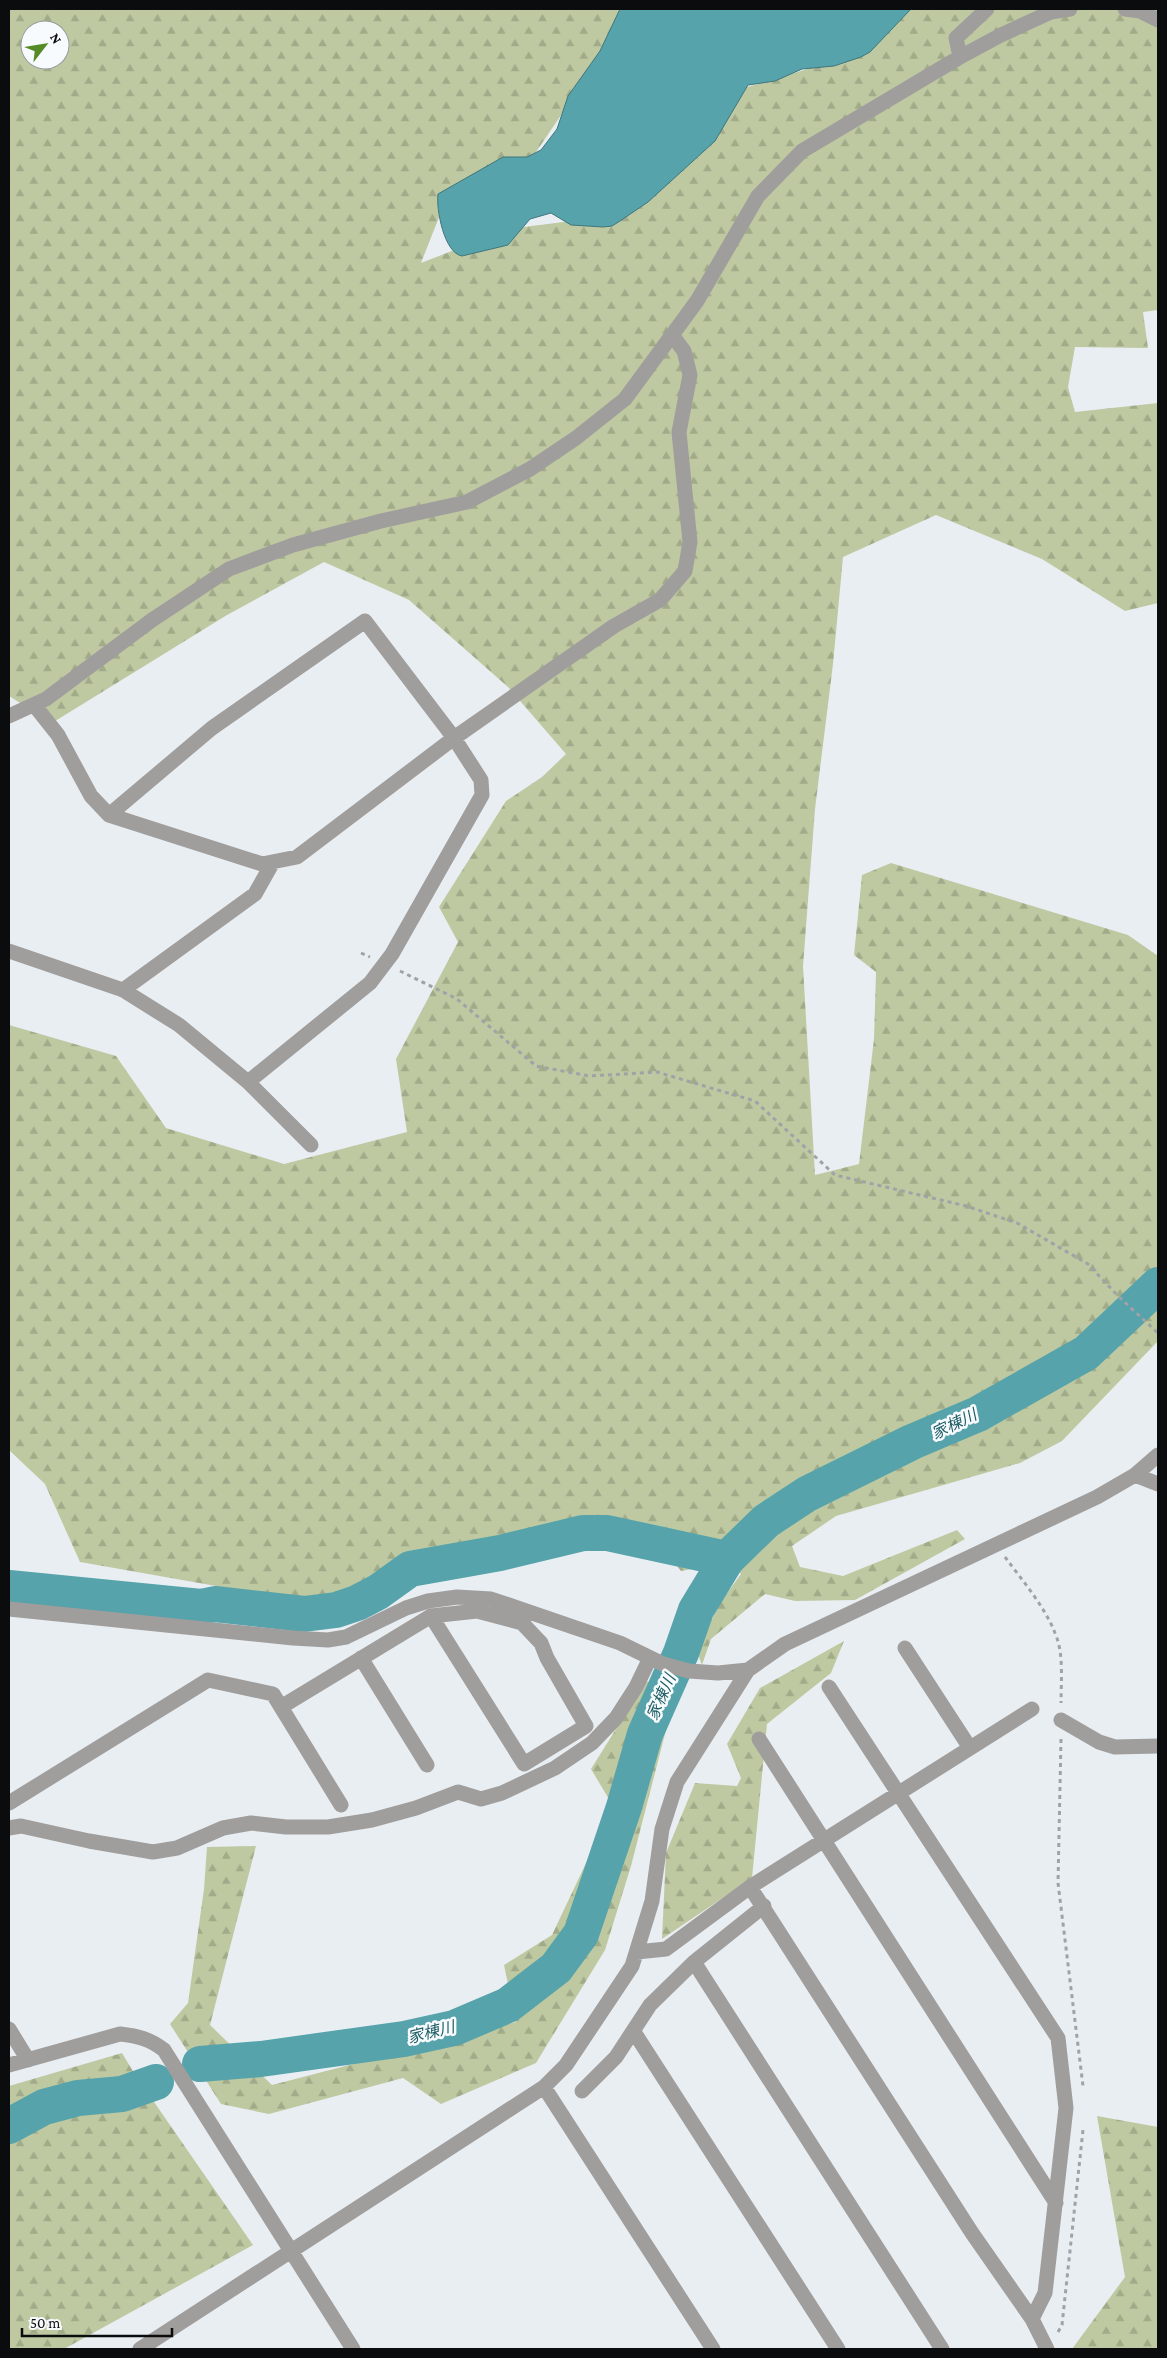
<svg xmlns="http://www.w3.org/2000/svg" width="1167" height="2358" font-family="'Crimson Pro','Noto Sans JP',serif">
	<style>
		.forest { fill: url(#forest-firs); fill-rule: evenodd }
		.water { fill: #56a3ab; stroke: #3f767c }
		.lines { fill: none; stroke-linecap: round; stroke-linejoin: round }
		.river { stroke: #56a3ab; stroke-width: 36 }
		.path { stroke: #9fa3a7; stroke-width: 3; stroke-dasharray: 4 4; stroke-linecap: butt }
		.minor { stroke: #a09e9c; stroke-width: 15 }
		.labels { text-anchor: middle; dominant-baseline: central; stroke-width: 5; stroke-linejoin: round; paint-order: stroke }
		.water-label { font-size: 16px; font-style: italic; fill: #1d5d64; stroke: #f8fbfe }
	</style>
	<defs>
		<pattern id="forest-firs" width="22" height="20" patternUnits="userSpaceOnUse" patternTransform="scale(1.25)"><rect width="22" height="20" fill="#bec9a1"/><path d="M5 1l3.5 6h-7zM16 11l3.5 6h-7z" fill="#a2ab89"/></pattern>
	</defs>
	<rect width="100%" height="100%" fill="#e9eef3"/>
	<path class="forest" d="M9 9H633L534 155 443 207 421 263 508 229 627 214 741 89 857 54 902 9H1158V310L1143 312 1148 348 1075 347 1068 387 1075 412 1158 403V603L1125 611 1042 559 936 515 843 557 833 664 815 809 803 966 815 1175 859 1164 874 1039 876 972 854 955 862 875 891 863 1128 935 1158 956V1341L1062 1441 1020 1463 836 1516 792 1546 800 1567 843 1576 957 1530 965 1539 855 1600 795 1601 765 1594 711 1639 702 1665 696 1649 722 1600 741 1574 730 1562 681 1571 646 1527H611L582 1530 474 1558 324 1605 80 1562 45 1484 9 1450V1025L116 1056 166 1128 284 1164 407 1132 396 1059 458 942 439 907 506 801 542 777 566 754 508 687 409 600 324 562 227 615 52 723 9 696ZM30 30H60V60H30Z
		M844 1641 831 1673 767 1724 752 1878 662 1939 666 1853 695 1783 737 1786 741 1778 727 1744 760 1688Z
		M646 1681 675 1695 631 1866 605 1950 536 2063 441 2104 403 2078 269 2114 221 2104 170 2024 188 2003 204 1889 207 1847 256 1846 210 2025 272 2085 516 2022 504 1965 552 1935 613 1806 591 1769Z
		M122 2053 134 2073 253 2245 64 2349H9V2086Z
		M1097 2116 1158 2127V2349H1072L1125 2277Z"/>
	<path class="water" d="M620 9H911L870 52 861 57 834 66 802 69 775 81 748 85 715 141 648 202 620 221 612 226 603 227 571 225 551 213 530 219 508 245 462 256C444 253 436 209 438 194L503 157H527L541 150 557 129 568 96 600 51Z"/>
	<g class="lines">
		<path class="river" d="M9 1588 201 1607 215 1604 304 1614 336 1610 357 1603 378 1592 410 1569 500 1553 583 1533H607L727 1559
			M200 2064 261 2059 404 2039 454 2028 508 2005 556 1968 581 1934 624 1807 645 1734 681 1653 696 1610 727 1559 766 1521 807 1494 912 1442 978 1414 1086 1353 1158 1285
			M9 2126 44 2107 78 2098 122 2094 156 2082"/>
		<path class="path" d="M361 953 370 957
			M400 971 457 999 536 1066 589 1076 657 1072 755 1101 835 1175 966 1206 1017 1223 1088 1264 1118 1296 1158 1333
			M1005 1557C1022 1580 1045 1607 1055 1633 1064 1653 1061 1681 1061 1703
			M1061 1739 1058 1883 1083 2086
			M1058 2332 1062 2325 1083 2130"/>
		<path class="minor" d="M1125 9 1140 11 1158 20
			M960 57 956 38 987 9
			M35 706 58 735 91 796 109 815 262 864 297 857 454 738 614 626 660 600 685 571 690 542 679 432 690 375 684 351 672 335
			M9 716 46 699 152 620 229 569 293 545 381 521 467 502 530 469 576 438 625 399 697 301 758 196 802 151 960 57 1001 35 1051 12 1070 9
			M109 815 212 728 365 621 454 738 481 780 482 795 392 954 370 983 248 1082
			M9 951 123 990 179 1025 248 1082 311 1145
			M123 990 255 894 273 862
			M1135 1475 1158 1484
			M9 1609 293 1638 328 1640 346 1637 406 1608 428 1601 457 1597 491 1599 620 1643 663 1664 689 1671 718 1673 748 1670
			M905 1648 970 1748
			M361 1658 427 1765
			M829 1687 1058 2038 1066 2108 1045 2293 1032 2319 1047 2349
			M281 1707 431 1616 524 1764 586 1726 547 1658 541 1643 522 1623 477 1611 431 1616
			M1061 1720 1099 1742 1115 1747 1158 1746
			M759 1739 1056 2203
			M9 1803 208 1680 273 1694 341 1805
			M9 1828 21 1826 89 1841 153 1852 177 1848 223 1828 251 1823 286 1827H328L372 1820 416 1808 458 1792 481 1799 502 1793 555 1768 592 1743 616 1718 636 1687 650 1658
			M750 1887 972 2233 1032 2319
			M637 1952 666 1949 750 1887 1032 1709
			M694 1962 942 2349
			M9 2029 28 2060
			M634 2032 838 2349
			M9 2065 120 2034C138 2036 150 2039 164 2050L353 2349
			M544 2087 713 2349
			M582 2091 616 2057 650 2005 694 1962 764 1906
			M140 2349 544 2087 566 2065 632 1966 652 1901 662 1829 677 1782 748 1670 785 1644 1097 1497 1135 1475 1158 1455"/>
	</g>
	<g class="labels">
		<g class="water-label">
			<text transform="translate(954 1424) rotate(-26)">家棟川</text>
			<text transform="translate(661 1697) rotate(-66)">家棟川</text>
			<text transform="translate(431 2032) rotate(-14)">家棟川</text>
		</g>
	</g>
	<rect width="1167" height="2358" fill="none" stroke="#0a0c0d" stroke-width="20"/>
	<g transform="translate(45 45) rotate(59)"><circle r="24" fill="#f8fbfe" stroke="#999b9e"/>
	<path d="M0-4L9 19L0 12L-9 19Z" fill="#548b26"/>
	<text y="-8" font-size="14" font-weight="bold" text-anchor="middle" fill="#0a0c0d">N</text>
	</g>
	<path d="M22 2328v8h150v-8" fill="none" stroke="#0a0c0d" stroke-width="2.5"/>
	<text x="30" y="2328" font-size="15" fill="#0a0c0d" stroke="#f8fbfe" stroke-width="4" paint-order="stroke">50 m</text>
</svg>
